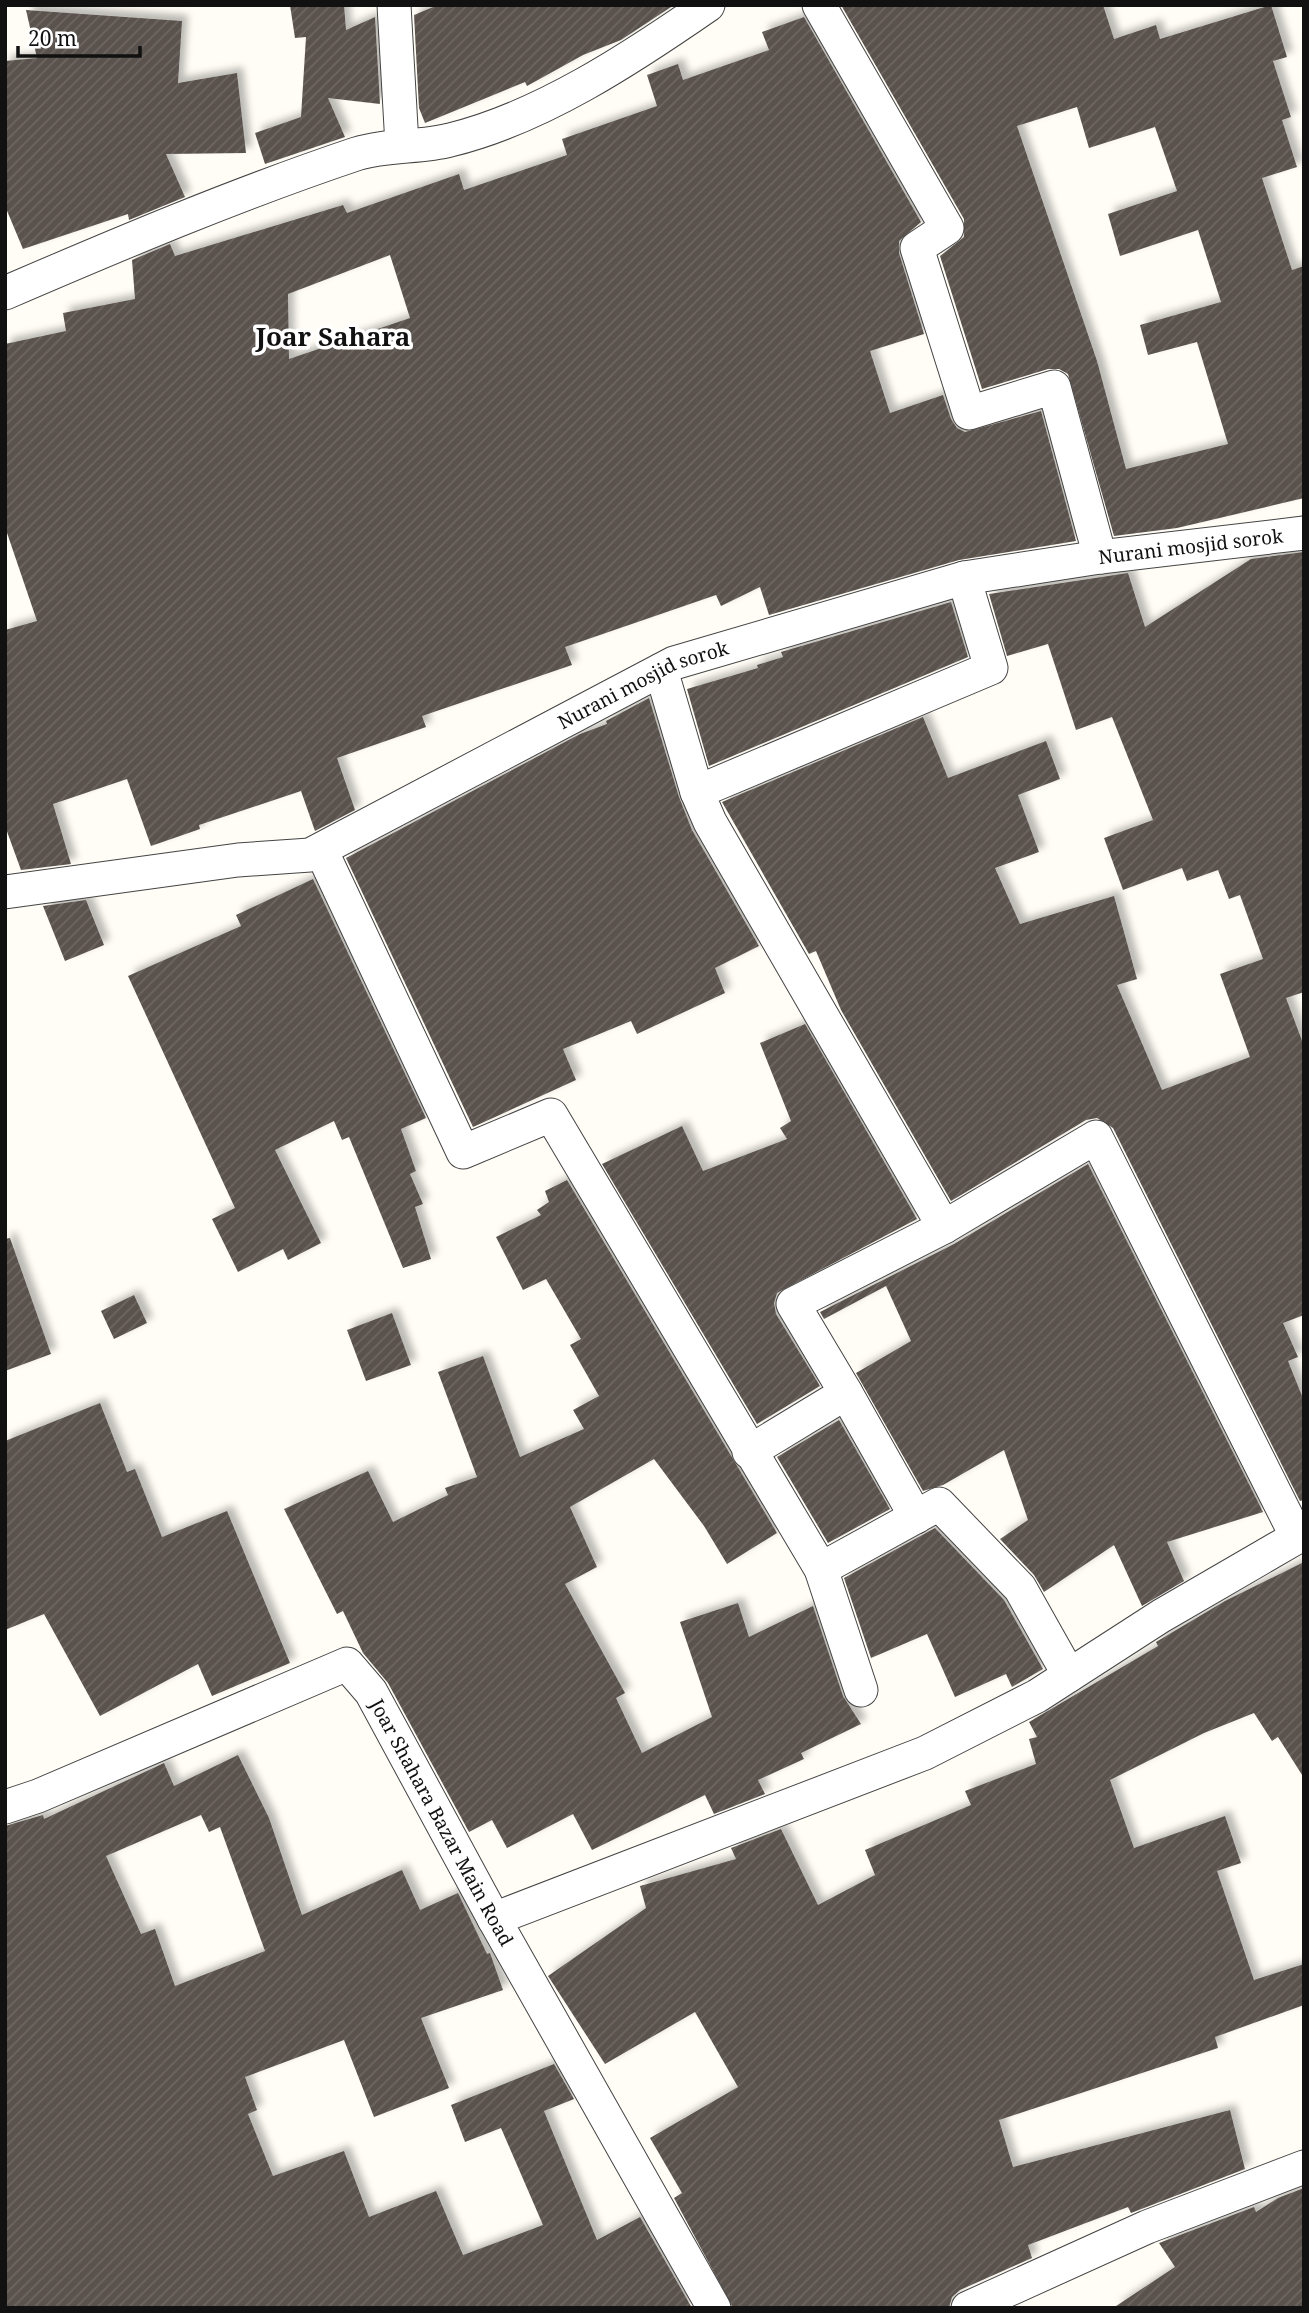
<svg xmlns="http://www.w3.org/2000/svg" width="1309" height="2313" font-family="'Noto Serif',serif">
	<style>
		.building { fill: url(#building-hatch); fill-rule: evenodd; filter: url(#shadow) }
		.lines { fill: none; stroke-linecap: round; stroke-linejoin: round }
		.minor-casing { stroke: #444; stroke-width: 35 }
		.minor { stroke: #fff; stroke-width: 33 }
		.labels { text-anchor: middle; dominant-baseline: central; stroke-width: 7; stroke-linejoin: round; paint-order: stroke }
		.street-label { font-size: 19px; fill: #111; stroke: #fff }
		.district-label { font-size: 26px; font-weight: bold; fill: #111; stroke: #fff }
	</style>
	<defs>
		<pattern id="building-hatch" width="6" height="6" patternUnits="userSpaceOnUse" patternTransform="scale(1.75)"><rect width="6" height="6" fill="#5a524d"/><path d="M-1 1l2-2M0 6l6-6M5 7l2-2" fill="none" stroke="#6d6662"/></pattern>
		<filter id="shadow"><feDropShadow dx="6" dy="-6" stdDeviation="3.5" flood-color="#0004"/></filter>
	</defs>
	<rect width="100%" height="100%" fill="#fffdf5"/>
	<path class="building" d="M290 5H344L346 30 375 17 380 104 328 98 345 137 265 164 255 133 301 117 306 37 295 38Z
		M438 5H674L621 40 583 55 527 86 525 82 425 123 419 108 414 15Z
		M841 5H1103L1114 39 1156 25 1160 39 1271 5 1287 57 1273 61 1291 117 1282 120 1297 167 1262 178 1292 270 1304 266V498L1177 528 1114 536 1068 374 1059 369H1048L982 389 940 256 964 237V219ZM1077 107 1089 148 1155 127 1177 191 1108 214 1120 256 1198 230 1221 302 1140 325 1148 355 1197 342 1228 444 1126 469 1097 361 1017 126Z
		M26 10 182 21 178 83 237 73 246 153 166 154 185 197 129 220 128 214 23 249 5 206V61L37 58Z
		M804 17 921 222 899 241V253L924 334 870 351 890 413 943 395 951 419 957 428 965 432 1041 411 1076 541 959 560 769 615 760 587 721 606 716 595 565 647 572 665 422 716 426 727 337 758 355 810 315 831 301 791 199 825 200 829 151 846 127 779 53 804 71 864 21 870 5 826V630L37 621 5 527V344L66 331 63 313 135 299 132 260 170 244 175 256 343 205 347 213 459 174 464 190 567 155 562 139 657 106 647 75 678 64 683 80 769 50 762 32ZM390 255 410 318 289 359 288 294Z
		M1304 552V992L1286 998 1304 1046V1315L1283 1323 1298 1357 1288 1361 1304 1401V1500L1300 1501 1113 1128 1097 1118 1086 1120 951 1201 841 1010 816 951 809 954 722 802 923 717 948 778 1046 741 1060 779 1018 795 1039 852 995 868 1020 924 1114 896 1137 979 1117 985 1162 1090 1250 1057 1220 974 1263 959 1240 895 1229 899 1218 870 1187 881 1182 868 1123 890 1104 838 1153 820 1112 717 1076 730 1048 644 1007 656 989 594 1128 573 1145 627 1251 559Z
		M951 602 968 657 709 766 687 689 758 668 757 665 783 657 781 652Z
		M649 698 679 797 692 830 759 946 715 968 725 993 637 1034 631 1021 563 1049 576 1080 473 1127 346 858 580 734 607 724 606 721Z
		M313 879 426 1118 401 1129 416 1171 410 1174 423 1204 415 1207 431 1259 403 1268 349 1137 342 1140 334 1121 275 1150 321 1243 288 1260 283 1249 238 1272 212 1219 235 1208 128 976 241 926 236 915Z
		M86 900 104 945 65 961 43 906Z
		M805 1024 917 1219 777 1293 774 1303 776 1314 820 1386 757 1424 602 1164 682 1126 703 1171 787 1139 780 1128 791 1121 760 1043Z
		M1088 1164 1263 1512 1167 1542 1184 1581 1142 1606 1114 1545 1044 1592 1034 1575 1000 1539 1028 1520 1004 1450 943 1485 923 1491 856 1373 911 1341 886 1286 824 1319 820 1312 954 1244Z
		M567 1180 777 1533 727 1564 704 1526 654 1459 570 1507 597 1567 565 1584 625 1693 616 1698 642 1753 712 1717 680 1622 738 1603 749 1637 813 1606 843 1696 861 1724 801 1753 804 1759 758 1780 765 1794 714 1814 705 1795 592 1850 573 1814 507 1848 492 1820 469 1832 388 1683 363 1653 343 1611 337 1614 284 1509 368 1471 393 1522 448 1495 445 1488 477 1477 438 1372 483 1356 520 1457 584 1429 573 1410 599 1396 570 1345 581 1339 546 1279 523 1290 496 1237 541 1215 537 1210 549 1202 545 1191Z
		M10 1238 51 1354 5 1371V1239Z
		M134 1295 147 1323 114 1339 101 1311Z
		M392 1313 411 1365 366 1381 347 1330Z
		M100 1403 127 1472 135 1469 162 1537 227 1511 290 1663 212 1696 198 1664 100 1716 44 1614 5 1630V1441Z
		M839 1420 890 1509 828 1543 777 1457Z
		M935 1528 1004 1600 1043 1669 1012 1687 1006 1674 955 1697 927 1634 871 1658 844 1578Z
		M1304 1562V1778L1278 1737 1272 1741 1254 1713 1204 1733 1110 1780 1134 1848 1225 1816 1241 1863 1217 1871 1254 1980 1304 1964V2005L1215 2037 1218 2048 999 2120 1013 2167 1230 2110 1245 2169 1131 2213 1128 2207 1028 2245 1032 2258 960 2290 952 2297 949 2308H733L674 2198 682 2193 650 2138 738 2087 695 2012 605 2064 548 1976 646 1908 640 1886 736 1859 731 1848 781 1829 818 1905 875 1875 865 1850 971 1805 965 1791 1036 1764 1029 1739 1037 1737 1029 1722 1158 1646 1156 1642 1225 1601Z
		M238 1755 269 1818 302 1915 402 1870 420 1910 458 1893 487 1954 490 1953 503 1990 421 2018 449 2088 374 2117 344 2040 245 2077 257 2110 248 2114 273 2176 344 2151 369 2217 436 2191 463 2255 543 2225 501 2128 465 2142 451 2105 554 2064 574 2099 544 2111 597 2240 640 2217 692 2308H5V1826L43 1815 44 1819 164 1763 174 1786ZM201 1815 209 1832 220 1827 265 1951 175 1986 155 1929 141 1934 106 1856Z
		M1304 2188V2308H1113L1175 2267 1159 2243 1254 2207 1256 2212 1278 2198Z"/>
	<g class="lines">
		<g class="minor-casing">
			<g id="minor">
				<path d="M394 5 402 145"/>
				<path d="M819 5 947 228 917 248 969 413 1054 387 1100 557"/>
				<path d="M5 293C121 243 237 194 356 154 387 144 420 148 450 140 541 118 633 57 708 5"/>
				<path d="M661 670 697 792"/>
				<path d="M321 850 463 1152 551 1115 821 1569 861 1690"/>
				<path id="s1" d="M5 892 238 860 310 855 674 663 964 578 1100 557 1304 533"/>
				<path d="M944 1227 1096 1137 1297 1537"/>
				<path d="M846 1393 793 1304 944 1227 710 822 697 792 991 668 964 578"/>
				<path d="M749 1452 846 1393 916 1517"/>
				<path d="M821 1569 939 1504 1020 1588 1069 1675"/>
				<path id="s2" d="M5 1807 38 1796 347 1664 371 1692 494 1919 714 2308"/>
				<path d="M494 1919 925 1753 1037 1696 1161 1616 1304 1533"/>
				<path d="M968 2308 1147 2227 1304 2167"/>
			</g>
		</g>
		<use href="#minor" class="minor"/>
	</g>
	<g class="labels">
		<g class="street-label">
			<text stroke="none"><textPath href="#s1" startOffset="1250">Nurani mosjid sorok</textPath></text>
			<text stroke="none"><textPath href="#s1" startOffset="682">Nurani mosjid sorok</textPath></text>
			<text stroke="none"><textPath href="#s2" startOffset="556">Joar Shahara Bazar Main Road</textPath></text>
		</g>
		<g class="district-label">
			<text x="333" y="336">Joar Sahara</text>
		</g>
	</g>
	<rect width="1309" height="2313" fill="none" stroke="#111111" stroke-width="14"/>
	<path d="M18 46v10h122v-10" fill="none" stroke="#111111" stroke-width="3.5"/>
	<text x="28" y="46" font-size="21" fill="#111111" stroke="#ffffff" stroke-width="5" paint-order="stroke">20 m</text>
</svg>
